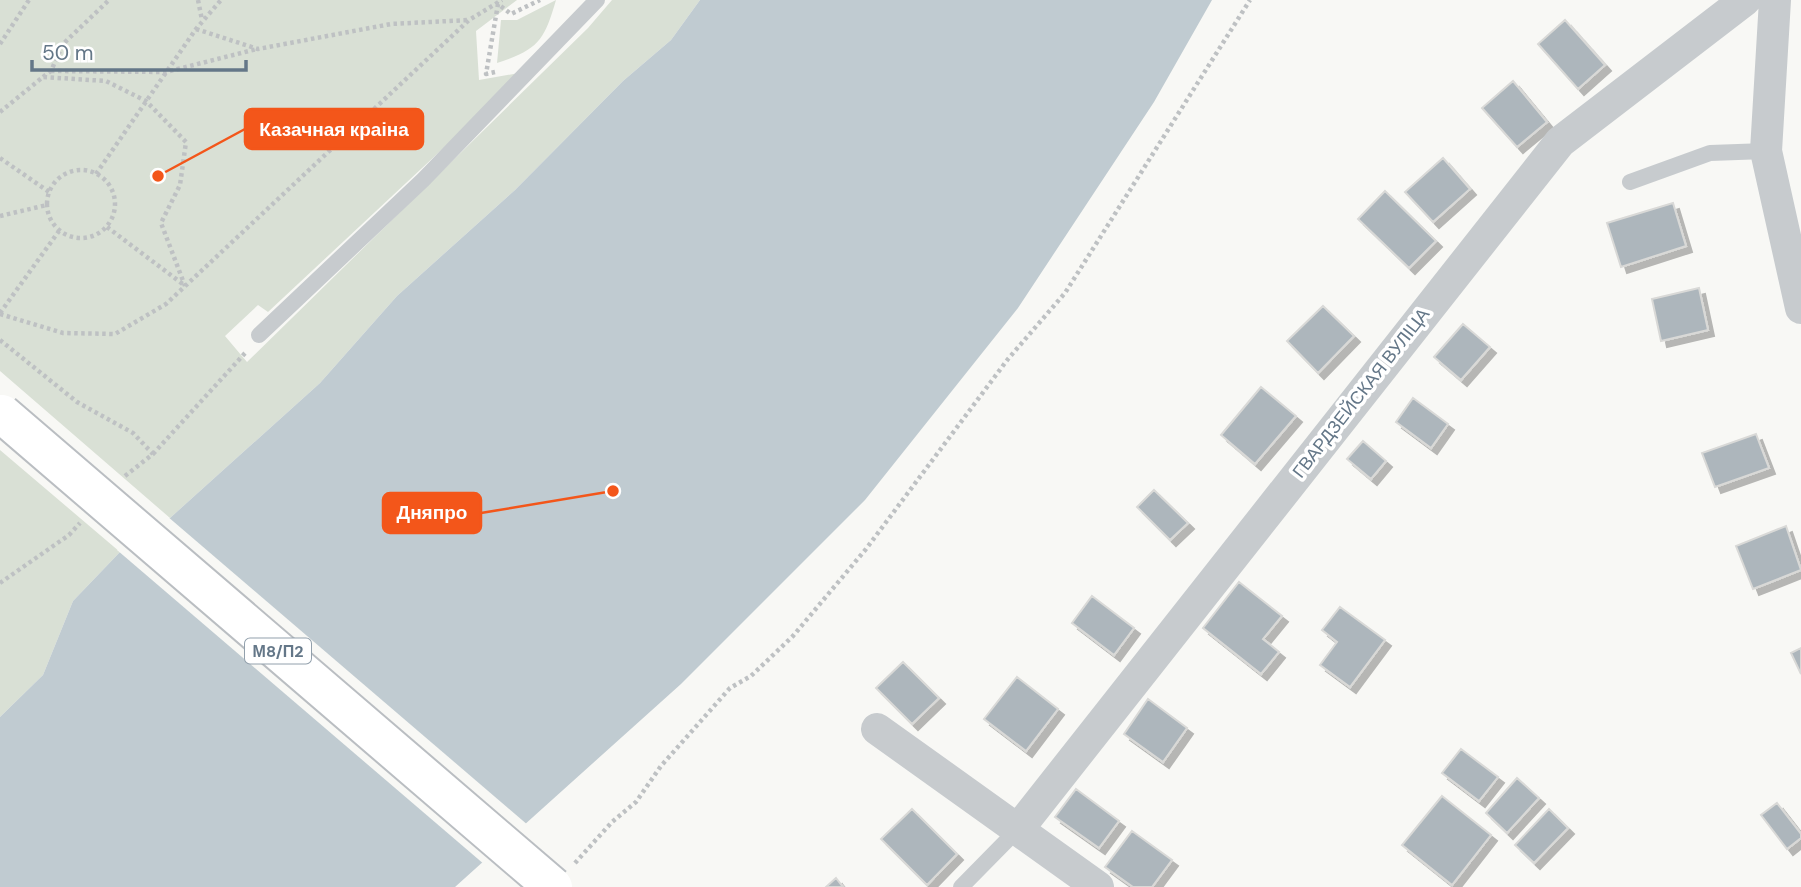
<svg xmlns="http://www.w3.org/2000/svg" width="1801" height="887" font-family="'DM Sans',sans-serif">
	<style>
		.green { fill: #d9e0d5 }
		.water { fill: #c0cbd1 }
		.pier { fill: #f8f8f5 }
		.building { fill: #adb6bc; stroke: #d9d9d7; stroke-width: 2; filter: url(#shadow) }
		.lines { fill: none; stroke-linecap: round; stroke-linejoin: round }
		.path { stroke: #bec1c3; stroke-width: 4.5; stroke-dasharray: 3.5 3.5; stroke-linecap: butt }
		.lane { stroke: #c7cbce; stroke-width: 16 }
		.street { stroke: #c7cbce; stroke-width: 32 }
		.primary-bridge-casing { stroke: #babec2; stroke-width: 42; stroke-linecap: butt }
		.primary-bridge { stroke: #fff; stroke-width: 38 }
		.labels { text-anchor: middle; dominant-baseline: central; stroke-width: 7; stroke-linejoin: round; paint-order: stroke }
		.shield { fill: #fff; stroke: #92a0ac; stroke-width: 2 }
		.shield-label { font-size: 16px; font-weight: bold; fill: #647788 }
		.street-label { font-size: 18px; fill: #647788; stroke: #fff }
		.leader { fill: none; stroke: #f3561a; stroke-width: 2.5 }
		.callout-dot { fill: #f3561a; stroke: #fff; stroke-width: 2.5 }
		.callout { fill: #f3561a; stroke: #f3561a; stroke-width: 2.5 }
		.callout-label { font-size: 19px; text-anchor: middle; font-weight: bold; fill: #fff }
	</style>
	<defs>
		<filter id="shadow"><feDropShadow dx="6" dy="6" stdDeviation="0" flood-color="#0004"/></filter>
	</defs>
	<rect width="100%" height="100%" fill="#f8f8f5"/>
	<path class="green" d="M0 0H517L476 31 479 80 519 73 467 126 268 312 258 305 225 336 247 362 588 28 612 0H700L671 40 623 81 515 190 397 296 320 383 170 518 0 371Z
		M556 0C544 41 539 49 497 63L501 20H517Z
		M0 450 120 552 73 601 43 675 0 717Z"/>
	<path class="water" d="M700 0H1212L1154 102 1018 308 865 500 681 684 455 887H0V717L43 675 73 601 120 552 170 518 320 383 397 296 515 190 623 81 671 40Z"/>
	<path class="pier" d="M167 516 529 826 485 865 117 550Z"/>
	<path class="building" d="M1565 20 1605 65 1578 89 1538 44Z
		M1513 81 1547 122 1517 147 1482 108Z
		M1443 158 1470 189 1433 222 1405 192Z
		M1385 191 1436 241 1409 268 1358 219Z
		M1673 203 1686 246 1621 267 1607 223Z
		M1699 288 1708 330 1661 341 1652 299Z
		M1323 306 1354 336 1318 373 1287 341Z
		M1463 324 1490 347 1461 380 1434 357Z
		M1261 387 1296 416 1255 464 1221 435Z
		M1413 398 1448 424 1431 448 1396 422Z
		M1756 434 1769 468 1715 487 1702 453Z
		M1363 441 1386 461 1371 479 1347 459Z
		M1154 490 1188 523 1170 540 1137 507Z
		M1786 526 1801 570 1753 589 1736 546Z
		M1239 582 1282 616 1263 639 1279 652 1261 674 1203 628Z
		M1092 596 1134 628 1114 655 1072 623Z
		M1340 607 1385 640 1350 687 1320 665 1337 642 1322 630Z
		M1801 648V674L1791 653Z
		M903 662 939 698 912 724 876 688Z
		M1017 677 1058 709 1026 751 984 719Z
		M1148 699 1187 728 1163 762 1124 734Z
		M1461 749 1498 777 1479 801 1442 773Z
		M1517 778 1539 798 1507 833 1486 813Z
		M1076 789 1119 821 1099 848 1055 817Z
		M1442 796 1491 835 1452 885 1402 845Z
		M1777 803 1801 834V838L1787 849 1761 815Z
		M912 809 957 854 927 885 881 839Z
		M1549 809 1568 828 1534 863 1515 845Z
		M1132 831 1172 860 1152 887H1133L1105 867Z
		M836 878 843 887H826Z"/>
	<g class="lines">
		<path class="path" d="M198 0 202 20
			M196 29 258 49 391 24 469 20
			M0 44 29 0
			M51 71 166 72 257 49
			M495 72 486 74 498 4 511 14 540 0
			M43 77 51 71 63 44 109 0
			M0 112 43 77 106 81 146 101 186 142 180 185 161 223 185 286
			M0 158 49 192
			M47 204a34 34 0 1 1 68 0a34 34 0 1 1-68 0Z
			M96 174 196 29 221 0
			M0 216 47 205
			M107 227 184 285
			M0 313 59 231
			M0 314 63 333 115 334 166 304 469 20 502 0
			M0 340 77 402 133 433 153 454 125 476
			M153 454 246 352
			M0 583 69 535 80 523
			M575 863 612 822 636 802 661 766 730 688 751 676 793 636 866 549 1008 359 1065 293 1250 0"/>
		<path class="lane" d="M1630 182 1710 153 1766 151
			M259 335 423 180 597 0
			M961 887 1019 828"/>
		<path class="street" d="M1775 0 1766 151 1801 308
			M877 729 1098 887
			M1019 828 1560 142 1745 0"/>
		<g class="primary-bridge-casing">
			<path id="primary-bridge" d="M2 414 553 887"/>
		</g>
		<use href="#primary-bridge" class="primary-bridge"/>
	</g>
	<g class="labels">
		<rect class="shield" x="245" y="638.5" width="66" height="25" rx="5"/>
		<g class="shield-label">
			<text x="278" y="651">М8/П2</text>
		</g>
		<g class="street-label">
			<text transform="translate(1361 393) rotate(-52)">ГВАРДЗЕЙСКАЯ ВУЛІЦА</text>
		</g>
	</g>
	<path class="leader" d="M158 176L245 129M613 491L481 513"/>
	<g class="callout-dot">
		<circle cx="158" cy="176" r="7"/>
		<circle cx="613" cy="491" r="7"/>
	</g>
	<g class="callout">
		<rect x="245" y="109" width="178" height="40" rx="7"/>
		<rect x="383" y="493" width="98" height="40" rx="7"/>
	</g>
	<g class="callout-label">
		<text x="334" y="136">Казачная краіна</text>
		<text x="432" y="519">Дняпро</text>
	</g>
	<path d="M32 60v10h214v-10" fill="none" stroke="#647788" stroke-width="3.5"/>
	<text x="42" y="60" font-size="21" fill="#647788" stroke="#ffffff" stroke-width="5" paint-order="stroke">50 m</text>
</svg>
